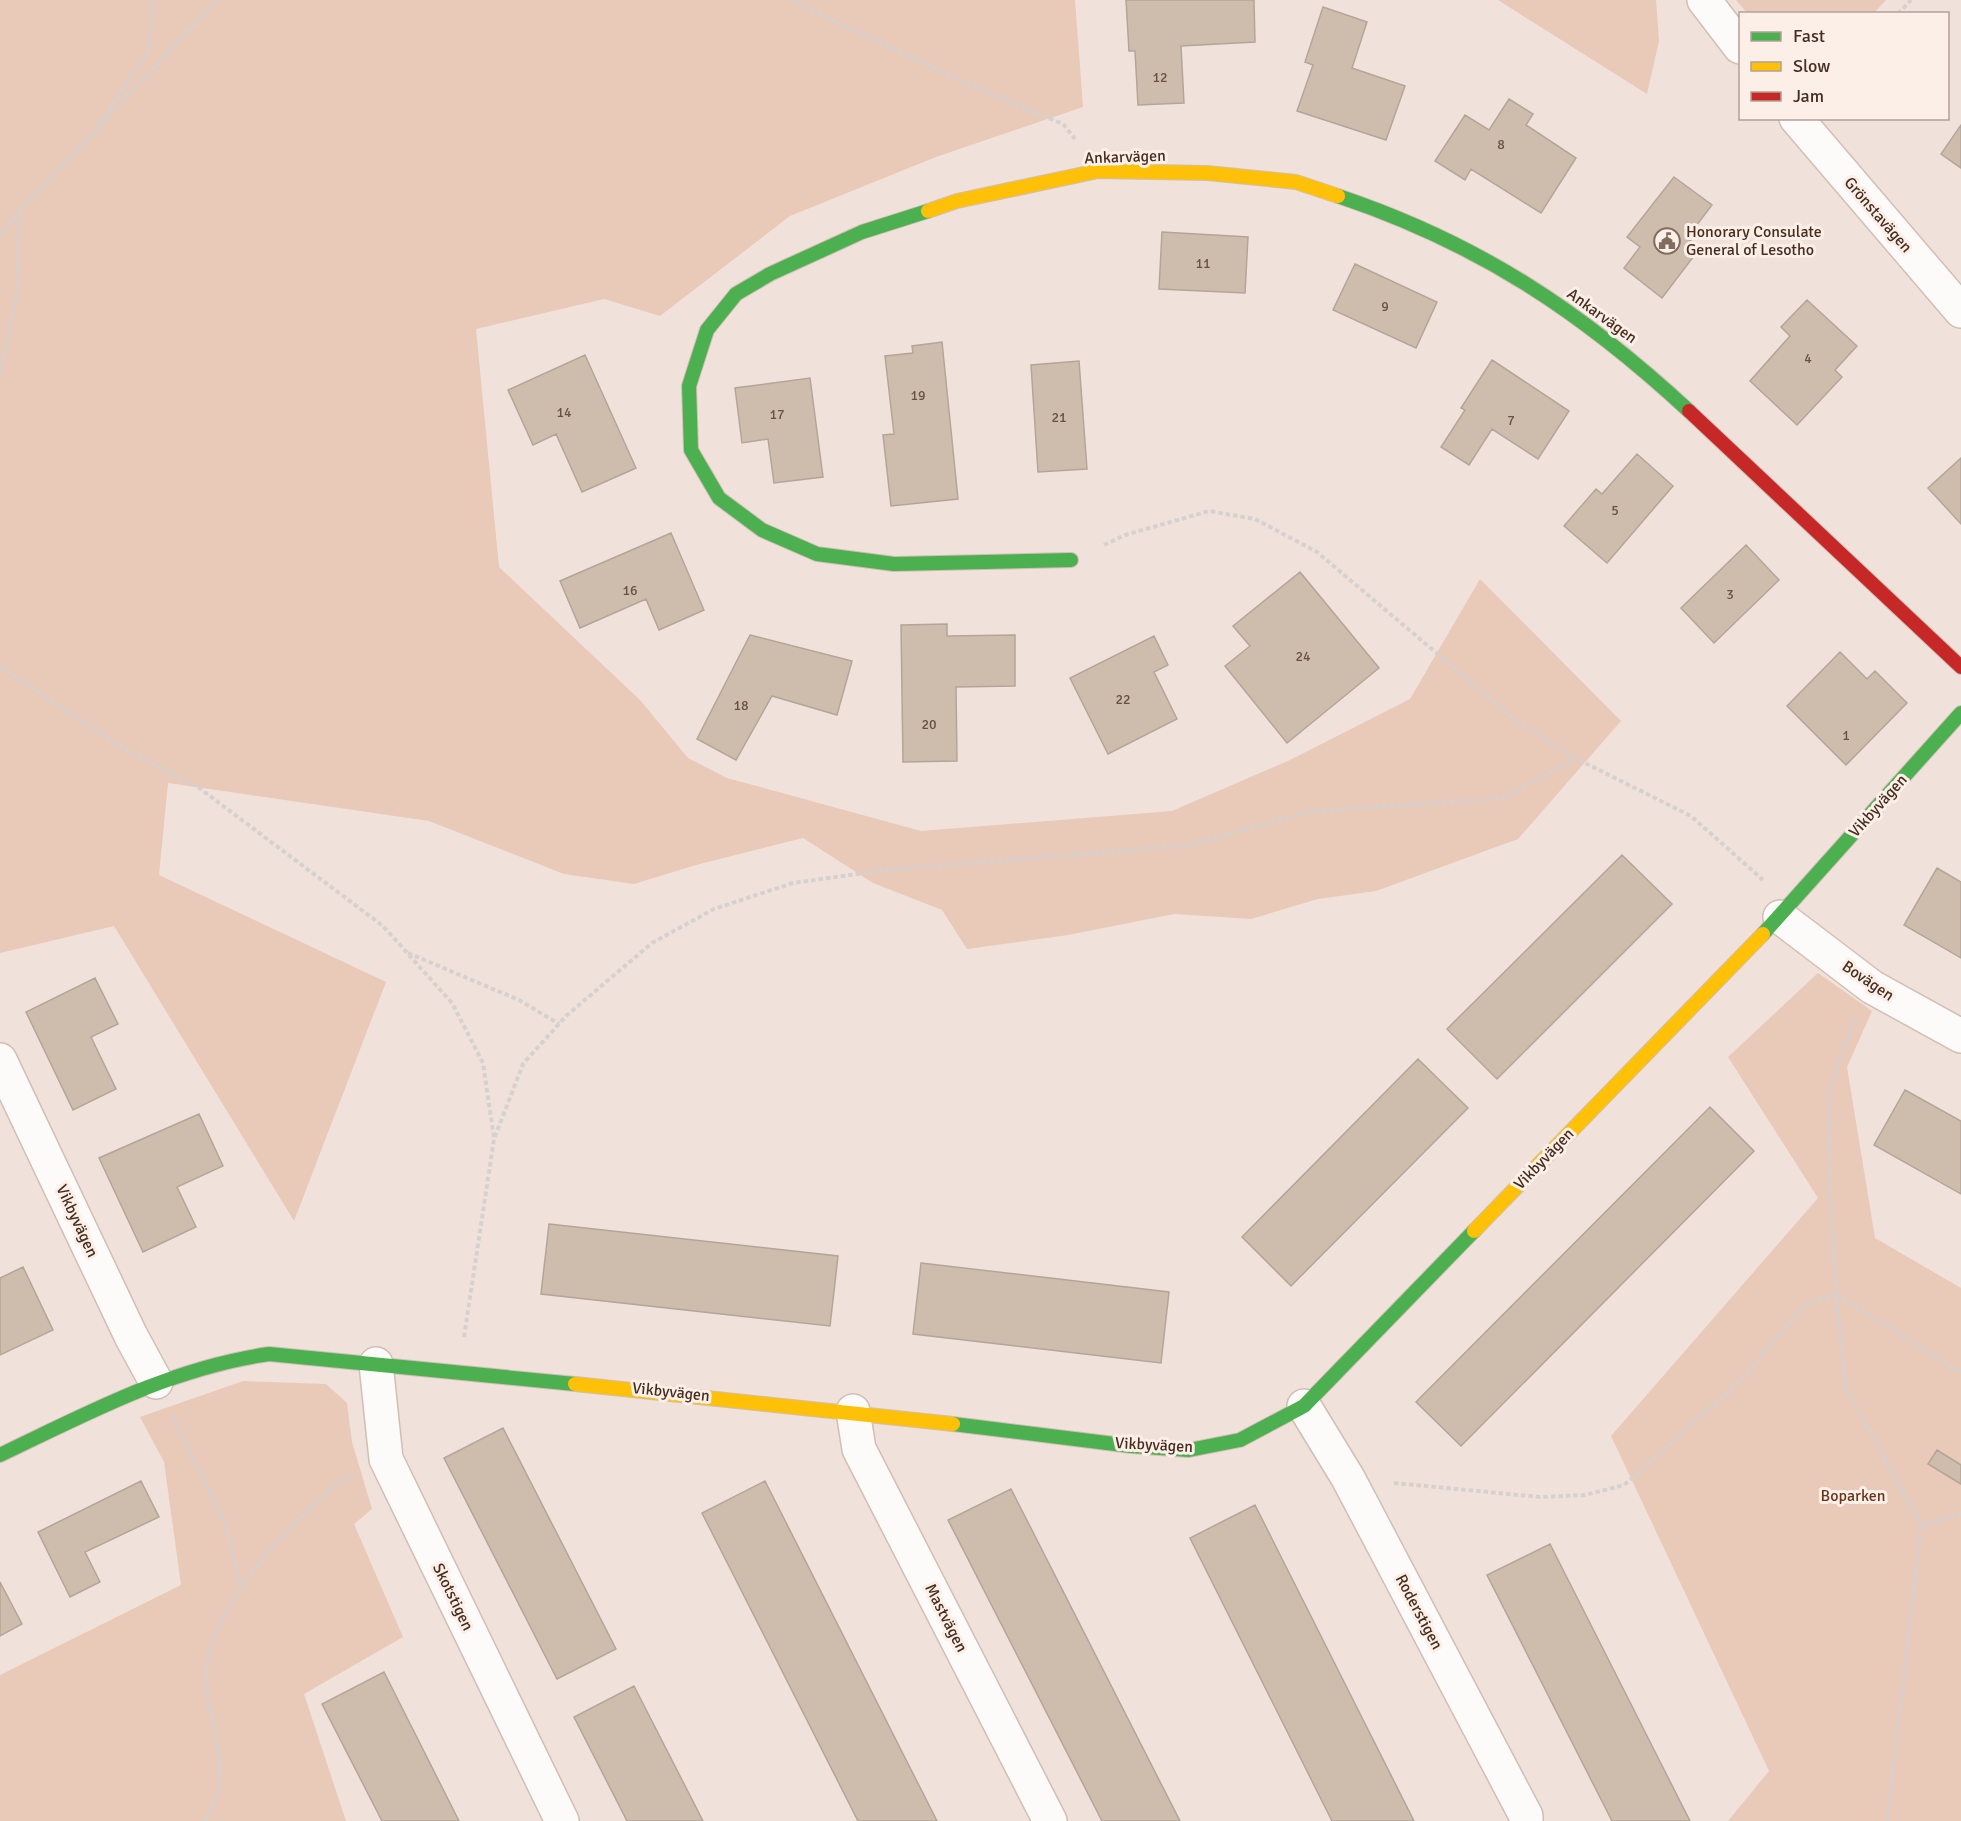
<svg xmlns="http://www.w3.org/2000/svg" width="1961" height="1821" font-family="Signika,sans-serif">
	<style>
		.green { fill: #e9c9b8 }
		.building { fill: #cebdad; stroke: #b4a598; stroke-width: 1.5 }
		.lines { fill: none; stroke-linecap: round; stroke-linejoin: round }
		.street-casing { stroke: #d1beb5; stroke-width: 36 }
		.fast-casing { stroke: #d1beb5; stroke-width: 16 }
		.slow-casing { stroke: #d1beb5; stroke-width: 16 }
		.jam-casing { stroke: #d1beb5; stroke-width: 16 }
		.path { stroke: #d6d1ce; stroke-width: 4; stroke-dasharray: 4.5 3; stroke-linecap: butt }
		.street { stroke: #fdfbf9; stroke-width: 33 }
		.fast { stroke: #4caf50; stroke-width: 14 }
		.slow { stroke: #ffc107; stroke-width: 14 }
		.jam { stroke: #c62828; stroke-width: 14 }
		.labels { text-anchor: middle; dominant-baseline: central; stroke-width: 6; stroke-linejoin: round; paint-order: stroke }
		.number-label { font-size: 14px; fill: #685143 }
		.street-label { font-size: 16px; fill: #462d20; stroke: #fcefe8 }
		.poi-label { font-size: 16px; fill: #462d20; stroke: #fcefe8; text-anchor: start }
		.park-label { font-size: 16px; fill: #663519; stroke: #fcefe8 }
	</style>
	<rect width="100%" height="100%" fill="#f0e2da"/>
	<path class="green" d="M0 0H1075L1083 107 936 157 790 216 660 316 604 299 476 329 499 567 640 700 688 758 727 778 921 831 1172 811 1290 760 1410 699 1480 579 1621 721 1518 839 1376 891 1318 899 1251 919 1174 914 1068 935 967 949 942 910 873 883 803 838 696 865 634 884 564 874 429 821 168 783 159 875 386 982 294 1221 114 926 0 953Z
		M1498 0H1656L1659 41 1647 94Z
		M1736 0H1886L1873 14 1747 13Z
		M1818 973 1872 1011 1847 1067 1875 1238 1961 1288V1821H1728L1769 1771 1611 1436 1818 1198 1728 1057Z
		M243 1381 326 1384 347 1403 352 1442 372 1509 354 1524 403 1637 304 1694 346 1821H0V1675L181 1585 164 1462 140 1417Z"/>
	<path class="building" d="M1126 0H1254L1255 42 1181 46 1184 103 1138 105 1135 51H1129Z
		M1323 7 1367 22 1352 68 1405 86 1386 140 1297 111 1313 65 1305 62Z
		M1509 99 1533 114 1526 125 1576 158 1541 213 1471 169 1465 180 1435 161 1465 115 1489 130Z
		M1961 125V168L1941 154Z
		M1674 177 1712 205 1687 238 1700 248 1662 298 1624 268 1640 247 1627 237Z
		M1162 232 1248 237 1245 293 1159 289Z
		M1355 264 1437 302 1416 348 1333 310Z
		M1807 300 1857 346 1835 370 1842 377 1797 425 1750 381 1790 336 1781 327Z
		M942 342 958 499 891 506 883 435 894 434 885 356 913 353 912 346Z
		M585 355 636 468 582 492 556 434 533 445 508 390Z
		M1492 360 1569 411 1538 459 1492 429 1469 465 1441 447 1465 410 1461 408Z
		M1079 361 1087 469 1038 472 1031 365Z
		M810 378 823 477 774 483 768 439 742 443 735 388Z
		M1637 454 1673 486 1607 563 1564 526 1596 489 1602 494Z
		M1961 458V524L1928 488Z
		M671 533 704 610 659 630 646 599 580 628 560 581Z
		M1746 545 1779 580 1714 643 1681 608Z
		M1300 572 1379 668 1287 743 1225 666 1250 646 1233 626Z
		M947 624V636L1015 635V686L956 687 957 761 903 762 901 625Z
		M750 635 852 661 837 715 772 696 736 760 697 739Z
		M1154 636 1168 665 1154 672 1177 719 1108 754 1070 678Z
		M1840 652 1867 679 1875 671 1907 703 1846 765 1787 706Z
		M1622 855 1672 904 1497 1079 1447 1029Z
		M1937 868 1961 882V958L1904 925Z
		M95 978 118 1024 91 1037 116 1089 73 1110 26 1012Z
		M1418 1059 1468 1108 1291 1286 1242 1237Z
		M1905 1090 1961 1121V1194L1874 1145Z
		M1710 1107 1754 1151 1461 1446 1416 1402Z
		M199 1114 223 1166 177 1187 196 1227 143 1252 99 1158Z
		M549 1224 838 1256 830 1326 541 1294Z
		M921 1263 1169 1292 1161 1363 913 1334Z
		M23 1267 53 1330 0 1355V1278Z
		M503 1428 616 1649 557 1679 444 1458Z
		M1937 1450 1961 1465V1484L1928 1464Z
		M141 1481 159 1517 85 1552 100 1582 70 1597 38 1532Z
		M765 1481 937 1821H858L702 1513Z
		M1011 1489 1180 1821H1102L948 1520Z
		M1255 1505 1414 1821H1332L1190 1538Z
		M1550 1544 1690 1821H1612L1487 1575Z
		M0 1582 22 1624 0 1636Z
		M384 1672 459 1821H382L322 1704Z
		M634 1686 703 1821H627L574 1717Z"/>
	<g class="lines">
		<g class="street-casing">
			<path id="street" d="M1704 0 1740 47
				M1796 118 1961 311
				M1780 917 1872 987 1961 1036
				M0 1060 131 1336 156 1382
				M376 1364 386 1459 562 1821
				M1304 1406 1348 1478 1526 1816V1821
				M853 1411 859 1449 1050 1821"/>
		</g>
		<g class="fast-casing">
			<path id="fast" d="M1338 196C1478 243 1581 311 1689 411
				M928 211 862 232 770 274 736 294 707 330 689 386 691 450 719 498 762 530 817 554 894 564 1071 560
				M1763 934 1961 713
				M953 1424 1131 1446 1189 1450 1240 1440 1304 1406 1474 1231
				M0 1455C88 1413 171 1368 269 1354L575 1384"/>
		</g>
		<g class="slow-casing">
			<path id="slow" d="M928 211 957 201 1098 171 1207 173 1296 182 1338 196
				M1474 1231 1763 934
				M575 1384 953 1424"/>
		</g>
		<g class="jam-casing">
			<path id="jam" d="M1689 411 1961 667"/>
		</g>
		<path class="path" d="M790 0 973 86 1063 124 1075 139
			M1898 14 1911 0
			M100 123 148 52 153 0
			M0 236 19 211 218 0
			M0 375 17 291 19 213
			M1104 545 1125 535 1209 511 1255 519 1317 552 1517 721 1575 758 1691 816 1763 880
			M0 666 121 747 198 787 383 926 452 1003 483 1063 494 1138
			M408 953 519 1000 559 1024
			M1836 1294 1846 1389 1921 1525 1887 1821
			M1836 1294 1961 1373
			M464 1337 494 1139 523 1064 566 1016 652 943 714 909 793 883 886 870 1190 845 1308 812 1503 798 1575 758
			M172 1415 226 1526 241 1588
			M1394 1483 1540 1497 1585 1495 1624 1485 1739 1382 1806 1304 1836 1294 1830 1190V1091L1843 1048 1856 1020
			M1921 1525 1961 1514
			M205 1821C235 1771 211 1736 206 1684 198 1619 300 1506 353 1473"/>
		<use href="#street" class="street"/>
		<use href="#fast" class="fast"/>
		<use href="#slow" class="slow"/>
		<use href="#jam" class="jam"/>
	</g>
	<defs>
		<g id="civic-ring" transform="scale(1.35)"><circle r="9.5" fill="#fcefe8" stroke="#826c61" stroke-width="1.5"/><path d="M-.6-6.5H3V-4.5H.6V-3L4-1V1h2V6H-6V1h2V-1L-.6-3ZM-1.2 2.5V6h2.4V2.5Z" fill="#826c61"/></g>
	</defs>
	<g fill-rule="evenodd">
		<use href="#civic-ring" x="1667" y="241"/>
	</g>
	<g class="labels">
		<g class="number-label">
			<text x="1160" y="77">12</text>
			<text x="1501" y="144">8</text>
			<text x="1203" y="263">11</text>
			<text x="1385" y="306">9</text>
			<text x="1808" y="358">4</text>
			<text x="918" y="395">19</text>
			<text x="564" y="412">14</text>
			<text x="777" y="414">17</text>
			<text x="1059" y="417">21</text>
			<text x="1511" y="420">7</text>
			<text x="1615" y="510">5</text>
			<text x="630" y="590">16</text>
			<text x="1730" y="594">3</text>
			<text x="1303" y="656">24</text>
			<text x="1123" y="699">22</text>
			<text x="741" y="705">18</text>
			<text x="929" y="724">20</text>
			<text x="1846" y="735">1</text>
		</g>
		<g class="street-label">
			<text transform="translate(1125 157) rotate(-2)">Ankarvägen</text>
			<text transform="translate(1878 215) rotate(49)">Grönstavägen</text>
			<text transform="translate(1602 316) rotate(36)">Ankarvägen</text>
			<text transform="translate(1878 806) rotate(-48)">Vikbyvägen</text>
			<text transform="translate(1868 981) rotate(34)">Bovägen</text>
			<text transform="translate(1544 1159) rotate(-46)">Vikbyvägen</text>
			<text transform="translate(77 1221) rotate(65)">Vikbyvägen</text>
			<text transform="translate(671 1392) rotate(6)">Vikbyvägen</text>
			<text transform="translate(1154 1445) rotate(3)">Vikbyvägen</text>
			<text transform="translate(453 1597) rotate(64)">Skotstigen</text>
			<text transform="translate(1419 1612) rotate(62)">Roderstigen</text>
			<text transform="translate(946 1618) rotate(63)">Mastvägen</text>
		</g>
		<g class="poi-label">
			<text x="1686" y="232">Honorary Consulate<tspan x="1686" dy="18">General of Lesotho</tspan></text>
		</g>
		<g class="park-label">
			<text x="1853" y="1496">Boparken</text>
		</g>
	</g>
	<rect x="1739" y="12" width="210" height="108" fill="#fcefe8" stroke="#b3a198" stroke-width="1.5"/>
	<rect x="1751" y="32" width="30" height="9" fill="#4caf50" stroke="#b3a198" stroke-width="1.5"/>
	<text x="1793" y="42" font-size="18" fill="#462d20">Fast</text>
	<rect x="1751" y="62" width="30" height="9" fill="#ffc107" stroke="#b3a198" stroke-width="1.5"/>
	<text x="1793" y="72" font-size="18" fill="#462d20">Slow</text>
	<rect x="1751" y="92" width="30" height="9" fill="#c62828" stroke="#b3a198" stroke-width="1.5"/>
	<text x="1793" y="102" font-size="18" fill="#462d20">Jam</text>
</svg>
